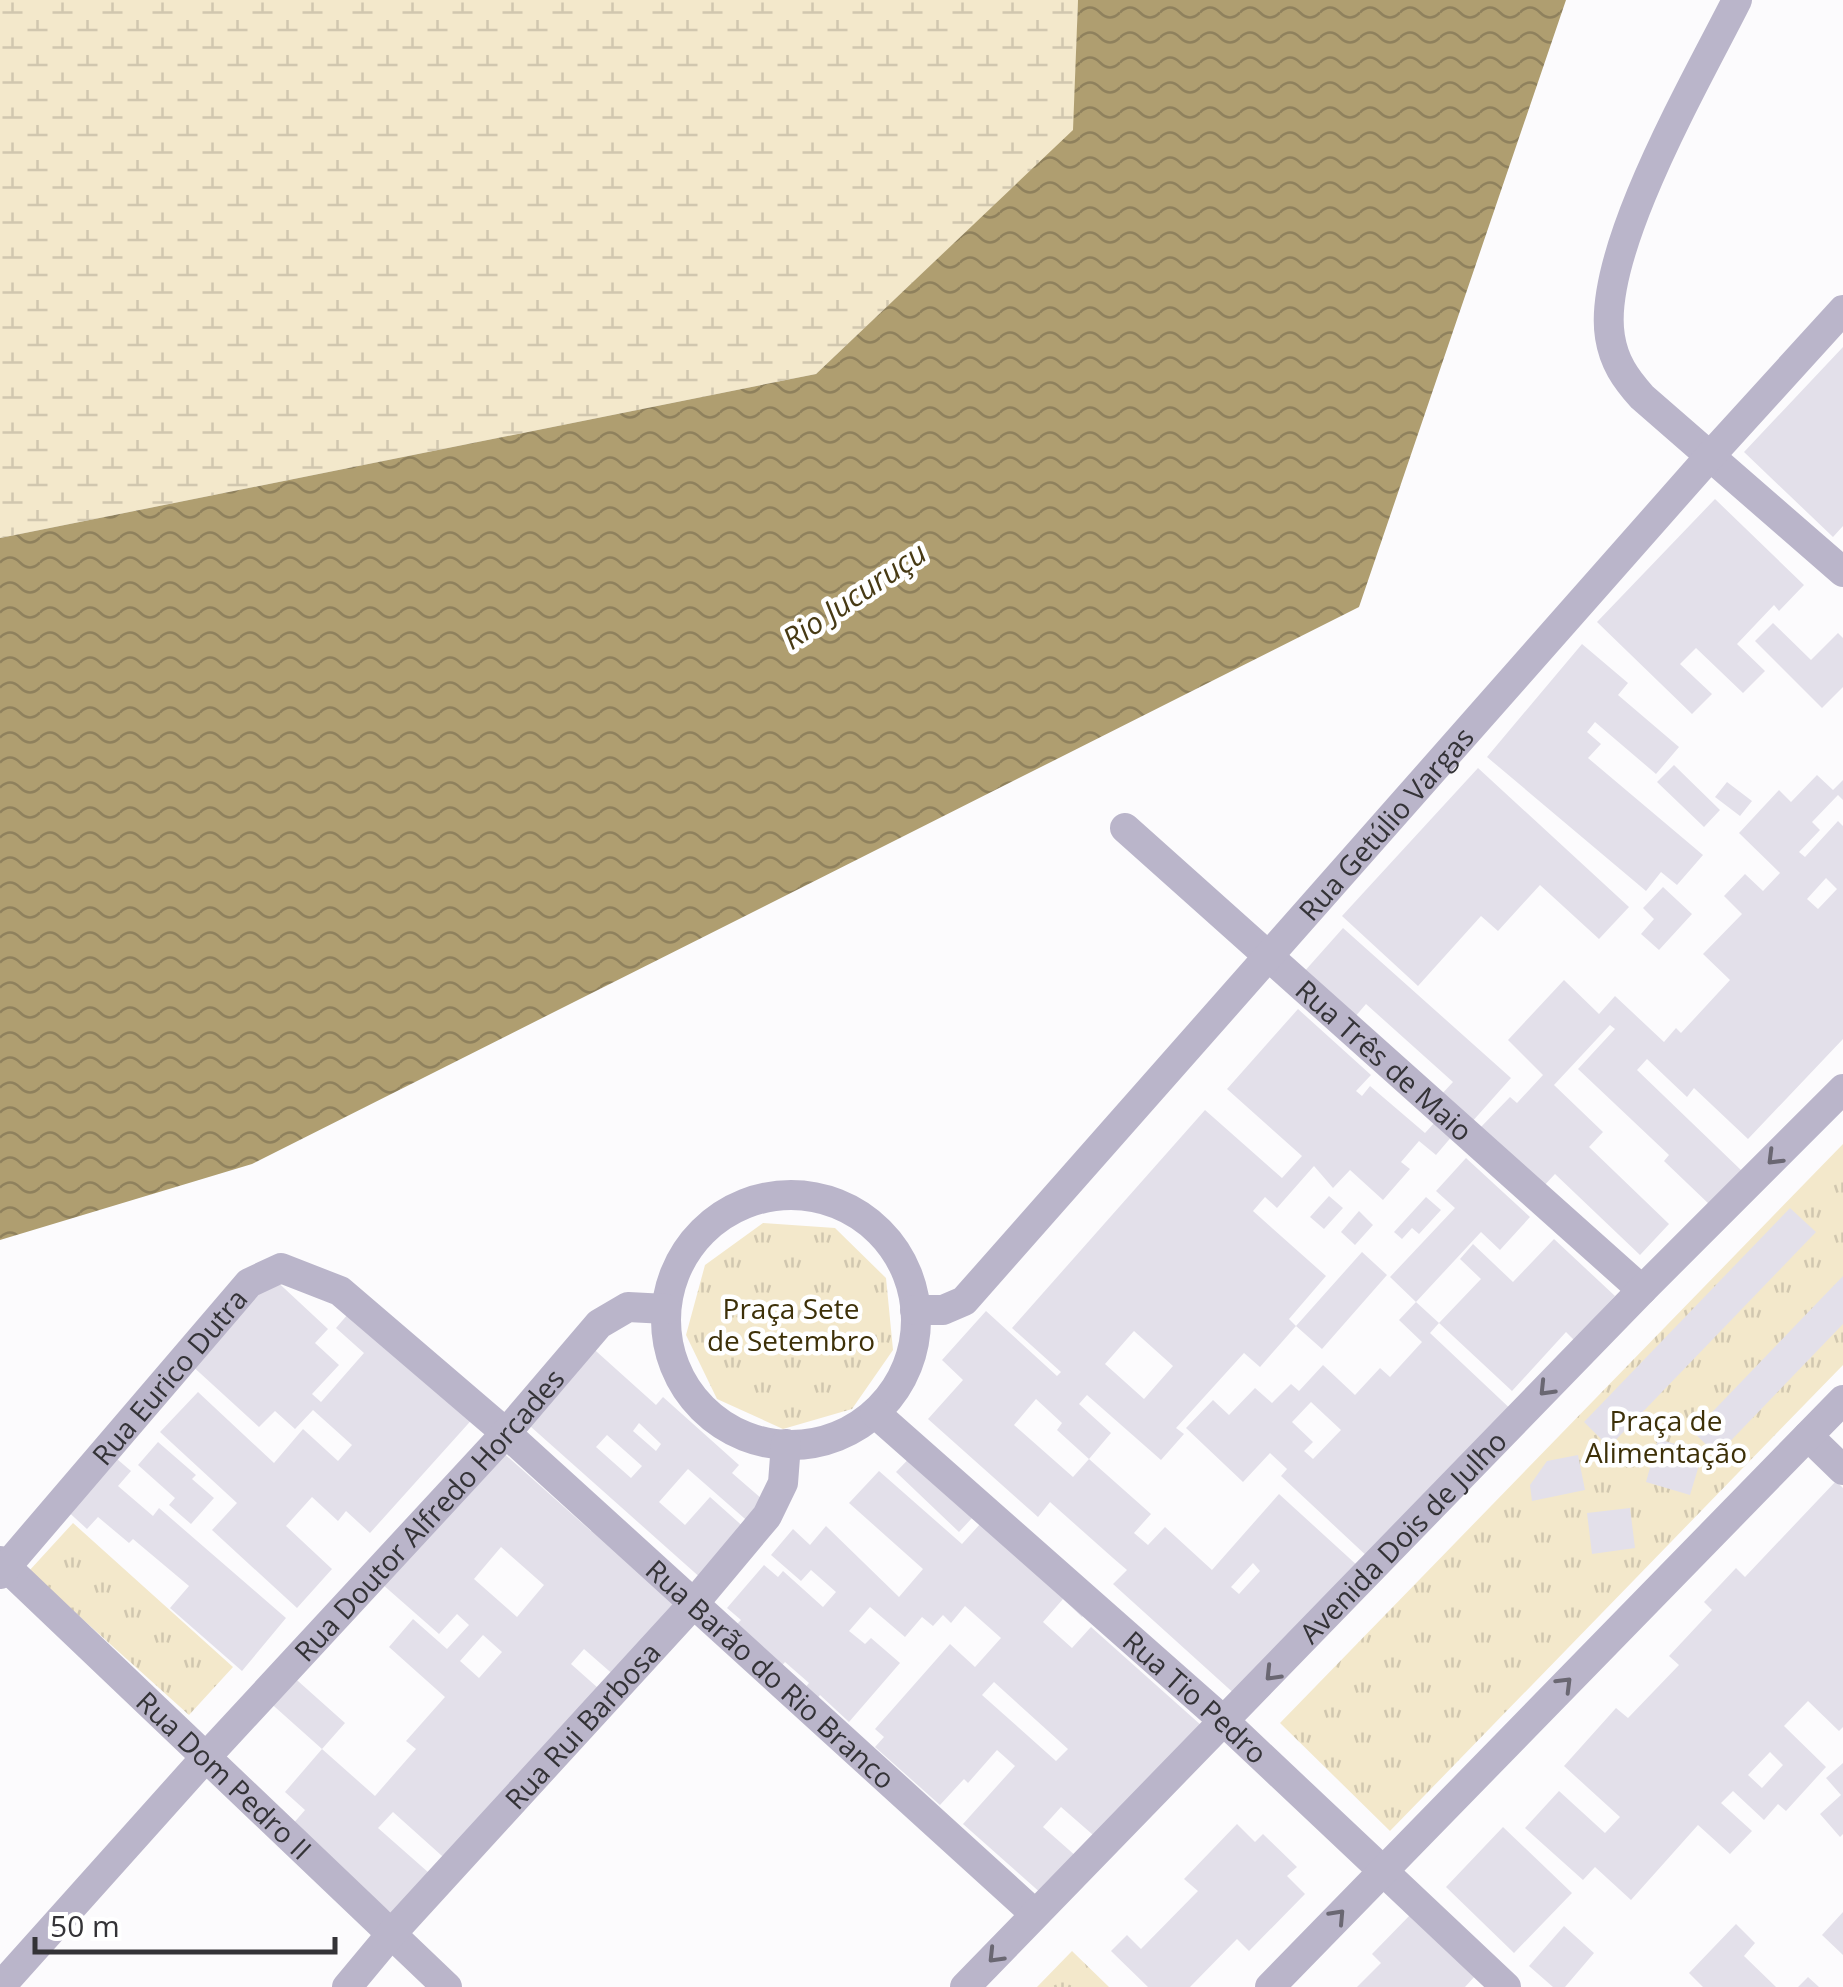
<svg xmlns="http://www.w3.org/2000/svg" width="1843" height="1987" font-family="'Open Sans',sans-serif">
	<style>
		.grass { fill: url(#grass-tufts) }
		.wetland { fill: url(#wetland-marsh) }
		.water { fill: url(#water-waves) }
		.building { fill: #e3e0ea; fill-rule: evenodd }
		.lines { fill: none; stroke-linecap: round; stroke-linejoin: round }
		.minor { stroke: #bab5ca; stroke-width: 30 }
		.oneway { stroke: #6a6772 }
		.labels { text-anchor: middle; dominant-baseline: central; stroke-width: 9; stroke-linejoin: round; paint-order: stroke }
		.street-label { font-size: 28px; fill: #343337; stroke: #fff }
		.park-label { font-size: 28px; fill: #3d3008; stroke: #fff }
		.water-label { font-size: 30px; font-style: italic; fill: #473a14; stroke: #fff }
	</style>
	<defs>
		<pattern id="grass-tufts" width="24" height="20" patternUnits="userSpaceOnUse" patternTransform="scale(2.5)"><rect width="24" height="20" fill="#f3e8cb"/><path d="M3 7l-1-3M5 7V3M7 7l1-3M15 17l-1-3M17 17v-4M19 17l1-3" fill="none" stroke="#d1c7af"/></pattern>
		<pattern id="wetland-marsh" width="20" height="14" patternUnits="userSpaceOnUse" patternTransform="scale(2.5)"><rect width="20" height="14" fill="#f3e8cb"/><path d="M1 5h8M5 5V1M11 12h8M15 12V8" fill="none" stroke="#d1c7af"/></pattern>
		<pattern id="water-waves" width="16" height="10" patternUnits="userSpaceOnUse" patternTransform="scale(2.5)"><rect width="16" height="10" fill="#af9e70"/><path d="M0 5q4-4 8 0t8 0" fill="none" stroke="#8f815d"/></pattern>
	</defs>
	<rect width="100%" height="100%" fill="#fcfbfd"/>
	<path class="grass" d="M1843 1144V1365L1390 1831 1280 1723Z
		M763 1223 835 1228 886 1278 893 1350 852 1409 783 1429 717 1399 686 1335 705 1265Z
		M73 1523 233 1667 189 1715 29 1571Z
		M1072 1951 1109 1987H1037Z"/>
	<path class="wetland" d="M0 0H1078L1074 130 816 374 0 538Z"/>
	<path class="water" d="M1078 0H1566L1359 607 252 1164 0 1240V538L816 374 1073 130Z"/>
	<path class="building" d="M1843 347V526L1833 537 1744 452Z
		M1715 499 1804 585 1779 611 1774 605 1737 644 1765 671 1743 693 1696 648 1680 664 1712 694 1692 714 1597 622Z
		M1773 623 1811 660 1838 633 1843 638V687L1822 708 1755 641Z
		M1582 644 1628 683 1618 695 1679 747 1656 774 1595 722 1587 732 1601 744 1588 758 1703 855 1677 885 1661 872 1646 891 1487 757Z
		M1674 765 1720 810 1704 827 1657 782Z
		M1478 768 1629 907 1599 939 1540 885 1498 931 1481 916 1418 986 1342 916Z
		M1817 775 1833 790 1843 780V800L1838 795 1812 822 1820 830 1799 852 1805 857 1838 821 1843 826V1039L1748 1139 1694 1088 1687 1097 1647 1059 1637 1070 1743 1172 1710 1205 1664 1161 1669 1155 1578 1069 1615 1029 1610 1025 1554 1085 1603 1132 1589 1147 1669 1224 1640 1255 1555 1174 1541 1189 1479 1129 1510 1097 1517 1103 1543 1075 1508 1040 1564 980 1599 1014 1615 996 1664 1042 1676 1028 1681 1033 1730 980 1703 954 1742 914 1724 896 1745 874 1763 891 1780 873 1739 833 1779 790 1791 802ZM1826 878 1837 889 1818 909 1807 899Z
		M1727 782 1752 801 1740 816 1715 797Z
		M1663 887 1692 914 1659 950 1641 934 1654 919 1643 908Z
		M1343 928 1511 1078 1471 1123 1440 1096 1453 1082 1366 1004 1354 1018 1303 973Z
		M1298 1009 1371 1075 1356 1091 1362 1096 1370 1086 1425 1133 1436 1121 1453 1135 1436 1155 1419 1141 1401 1162 1410 1169 1383 1200 1350 1170 1333 1188 1314 1166 1277 1208 1265 1197 1253 1211 1326 1276 1289 1319 1296 1326 1260 1367 1244 1353 1176 1428 1184 1434 1161 1460 1087 1395 1079 1404 1111 1433 1089 1459 1057 1430 1062 1423 1036 1399 1014 1425 1073 1477 1089 1459 1151 1514 1134 1533 1148 1545 1165 1527 1212 1570 1279 1494 1359 1567 1238 1697 1113 1584 1127 1570 1113 1558 1050 1502 1038 1517 928 1419 963 1380 942 1360 986 1311 1057 1376 1061 1372 1012 1328 1205 1110 1282 1178 1302 1156 1227 1089ZM1134 1331 1173 1366 1144 1399 1105 1364ZM1253 1563 1260 1571 1239 1594 1231 1587Z
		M1466 1158 1530 1217 1500 1250 1481 1232 1416 1302 1390 1277 1455 1208 1436 1191Z
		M1329 1196 1343 1208 1324 1229 1310 1217Z
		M1426 1197 1441 1210 1419 1234 1412 1228 1402 1239 1394 1232Z
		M1790 1208 1816 1232 1609 1447 1584 1422Z
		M1359 1211 1373 1225 1355 1245 1341 1232Z
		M1554 1239 1615 1296 1574 1340 1566 1332 1512 1391 1439 1323 1481 1279 1460 1259 1473 1244 1513 1282Z
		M1362 1252 1387 1275 1322 1349 1296 1326Z
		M270 1275 328 1329 315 1343 339 1365 312 1394 321 1402 364 1353 336 1328 355 1306 476 1415 370 1533 346 1511 338 1521 312 1497 286 1526 332 1569 297 1608 212 1530 237 1503 160 1432 198 1392 274 1463 303 1429 338 1461 352 1445 313 1410 295 1429 275 1411 259 1427 189 1363Z
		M1843 1276V1324L1717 1455 1693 1432Z
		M1416 1302 1439 1323 1430 1333 1517 1415 1370 1559 1281 1476 1287 1469 1270 1453 1243 1482 1186 1428 1213 1400 1229 1415 1255 1388 1272 1403 1291 1384 1299 1391 1323 1365 1355 1395 1380 1368 1390 1377 1422 1342 1399 1320ZM1311 1402 1341 1430 1313 1459 1304 1451 1313 1442 1292 1422Z
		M587 1343 656 1405 663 1397 739 1465 732 1473 769 1505 752 1525 688 1469 659 1502 685 1525 710 1497 747 1530 703 1580 521 1418ZM639 1423 661 1444 656 1451 633 1431ZM607 1435 642 1466 631 1478 596 1447Z
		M1658 1439 1703 1452 1690 1495 1646 1482Z
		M158 1442 196 1475 192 1479 214 1498 191 1524 169 1505 175 1498 138 1465Z
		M923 1444 986 1503 959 1532 896 1472Z
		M500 1450 591 1531 598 1524 684 1600 616 1677 584 1649 571 1664 607 1696 451 1864 393 1812 378 1828 437 1880 400 1921 292 1825 305 1810 285 1792 322 1749 375 1796 416 1749 406 1741 445 1697 389 1647 413 1619 447 1649 469 1625 457 1614 439 1634 382 1584ZM501 1547 544 1585 517 1617 474 1579ZM483 1635 502 1652 479 1678 460 1661Z
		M110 1453 131 1471 118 1486 153 1516 159 1508 286 1618 242 1671 170 1608 189 1586 133 1539 129 1543 98 1517 87 1529 63 1507Z
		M1578 1455 1585 1490 1532 1501 1530 1485 1547 1461Z
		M879 1471 962 1544 981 1523 1088 1610 1082 1617 1063 1599 1043 1622 1072 1648 1091 1627 1202 1726 1100 1841 1061 1807 1043 1827 1077 1857 1043 1895 963 1824 1015 1766 997 1750 968 1783 964 1779 940 1805 875 1747 884 1737 875 1729 950 1644 975 1667 1001 1638 965 1606 951 1623 943 1615 933 1626 922 1617 905 1637 870 1607 849 1631 865 1644 871 1638 900 1663 849 1722 820 1695 815 1701 803 1690 809 1683 785 1662 778 1670 732 1629 741 1620 727 1608 764 1565 778 1577 783 1571 823 1607 836 1592 811 1570 801 1581 771 1555 793 1529 810 1545 826 1526 899 1597 923 1569 849 1503ZM994 1682 1068 1749 1056 1761 982 1695Z
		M1836 1481 1843 1488V1727L1839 1731 1808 1701 1784 1726 1826 1767 1786 1811 1778 1804 1764 1820 1733 1791 1721 1803 1752 1831 1730 1854 1698 1825 1631 1900 1595 1867 1583 1880 1525 1828 1559 1791 1605 1833 1620 1817 1564 1766 1616 1708 1628 1718 1679 1665 1669 1656 1712 1610 1704 1602 1736 1568 1745 1577ZM1770 1752 1783 1765 1762 1788 1748 1775Z
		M1630 1508 1635 1548 1592 1554 1587 1513Z
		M289 1673 345 1723 322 1749 266 1699Z
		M1843 1763V1834L1840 1837 1820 1814 1841 1795 1826 1778Z
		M1237 1824 1255 1842 1263 1834 1297 1867 1287 1876 1305 1894 1249 1951 1237 1939 1190 1987H1148L1111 1951 1127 1935 1141 1949 1198 1891 1184 1879Z
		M1503 1827 1572 1893 1514 1953 1446 1887Z
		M1843 1912V1955L1822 1935Z
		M1412 1913 1476 1975 1465 1987H1357L1381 1963 1372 1954Z
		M1736 1924 1755 1943 1744 1956 1776 1987H1703L1689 1973Z
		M1564 1926 1594 1953 1565 1987H1553L1529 1966Z
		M1808 1977 1819 1987H1798Z"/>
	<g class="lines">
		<g class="minor">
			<path d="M1737 0C1698 78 1596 253 1610 337 1614 362 1625 378 1642 397L1843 572"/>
			<path id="s1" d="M1125 828 1642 1290"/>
			<circle cx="791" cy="1320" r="125"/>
			<path id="s2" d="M915 1310H943L964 1301 1711 455 1843 310"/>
			<path id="s3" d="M875 1413 1225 1722 1506 1987"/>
			<path d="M1808 1436 1843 1470"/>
			<path id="s4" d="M0 1561 447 1987"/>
			<path id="s5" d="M0 1574 249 1283 281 1268 340 1291 506 1433 1035 1914"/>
			<path id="s6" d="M0 1987 206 1757 506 1433 599 1324 628 1307 666 1309"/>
			<path id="s7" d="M347 1987 392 1933 695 1602 767 1516 783 1483 786 1444"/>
			<path id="s8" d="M965 1987 1642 1290 1843 1089"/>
			<path d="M1270 1987 1843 1400"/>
		</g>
	</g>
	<defs><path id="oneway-chevron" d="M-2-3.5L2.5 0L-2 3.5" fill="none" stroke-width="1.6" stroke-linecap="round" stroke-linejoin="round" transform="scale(2.5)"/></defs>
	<g class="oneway">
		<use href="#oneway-chevron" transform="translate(1774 1158) rotate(135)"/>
		<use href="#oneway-chevron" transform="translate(1546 1389) rotate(134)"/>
		<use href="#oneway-chevron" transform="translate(1272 1674) rotate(134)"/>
		<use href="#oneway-chevron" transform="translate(1565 1684) rotate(-45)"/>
		<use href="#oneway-chevron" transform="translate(1338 1916) rotate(-47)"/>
		<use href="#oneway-chevron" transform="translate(995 1956) rotate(134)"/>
	</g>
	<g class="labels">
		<g class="street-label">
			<text stroke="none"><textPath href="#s2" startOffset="688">Rua Getúlio Vargas</textPath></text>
			<text stroke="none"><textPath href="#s1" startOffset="348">Rua Três de Maio</textPath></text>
			<text stroke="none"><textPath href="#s5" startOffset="260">Rua Eurico Dutra</textPath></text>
			<text stroke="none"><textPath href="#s6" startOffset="638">Rua Doutor Alfredo Horcades</textPath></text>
			<text stroke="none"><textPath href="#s8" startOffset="628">Avenida Dois de Julho</textPath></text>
			<text stroke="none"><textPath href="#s5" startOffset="1058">Rua Barão do Rio Branco</textPath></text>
			<text stroke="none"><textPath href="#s3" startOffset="428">Rua Tio Pedro</textPath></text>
			<text stroke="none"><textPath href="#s7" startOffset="352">Rua Rui Barbosa</textPath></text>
			<text stroke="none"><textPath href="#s4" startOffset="310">Rua Dom Pedro II</textPath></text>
		</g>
		<g class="park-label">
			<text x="791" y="1308">Praça Sete<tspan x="791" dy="32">de Setembro</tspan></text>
			<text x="1666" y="1420">Praça de<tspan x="1666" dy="32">Alimentação</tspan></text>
		</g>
		<g class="water-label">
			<text transform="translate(854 595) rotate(-34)">Rio Jucuruçu</text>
		</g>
	</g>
	<path d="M35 1937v15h300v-15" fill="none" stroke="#343337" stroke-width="5"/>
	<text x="50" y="1937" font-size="30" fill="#343337" stroke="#ffffff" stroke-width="8" paint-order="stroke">50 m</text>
</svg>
